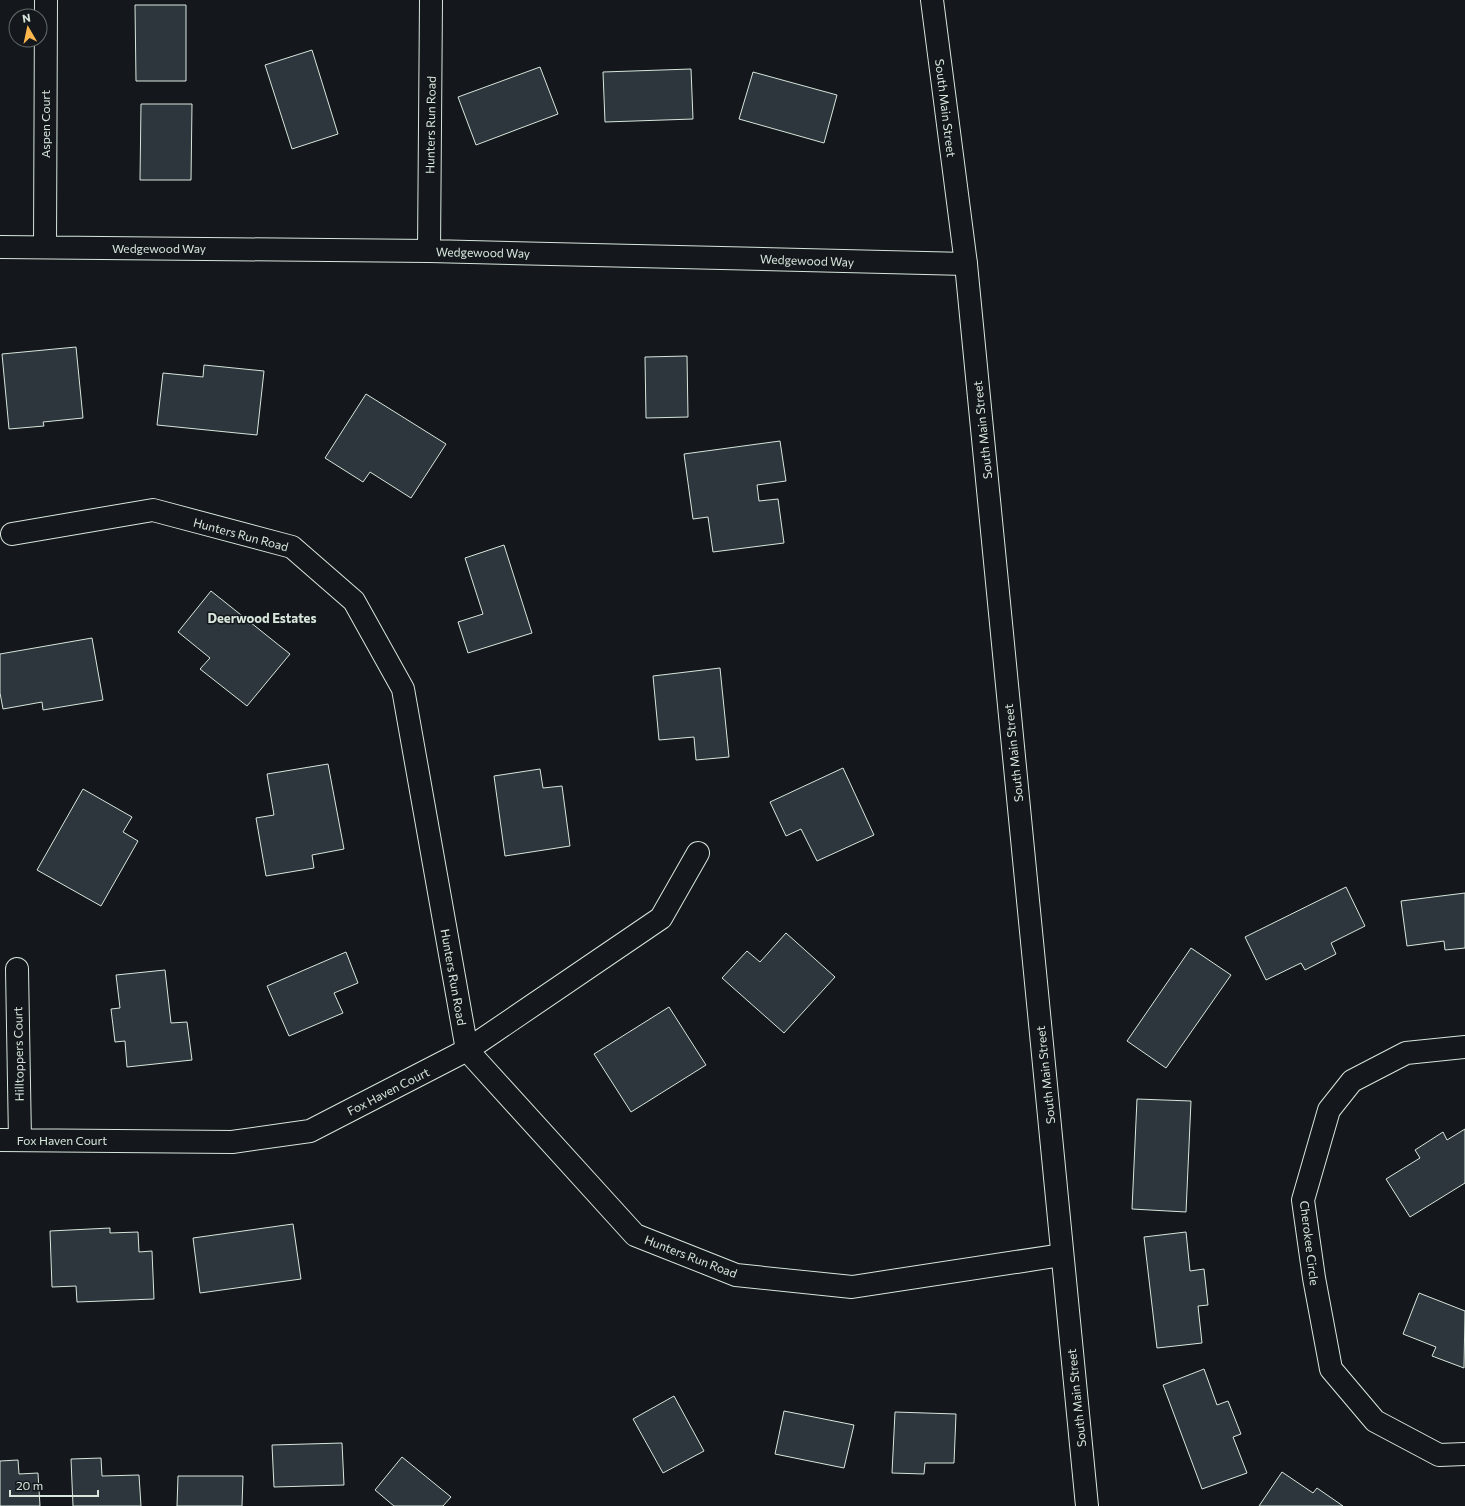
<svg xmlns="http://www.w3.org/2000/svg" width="1465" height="1506" font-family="Commissioner,sans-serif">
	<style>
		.building { fill: #2c363c; stroke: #d8e6dc }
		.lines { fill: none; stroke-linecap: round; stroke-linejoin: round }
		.street-casing { stroke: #d8e6dc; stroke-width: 24 }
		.secondary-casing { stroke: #d8e6dc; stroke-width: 24 }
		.street { stroke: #14181c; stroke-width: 22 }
		.secondary { stroke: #14181c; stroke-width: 22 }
		.labels { text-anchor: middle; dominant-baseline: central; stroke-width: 3; stroke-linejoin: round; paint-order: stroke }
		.street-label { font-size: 12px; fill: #d8e6dc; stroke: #14181c }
		.neighbourhood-label { font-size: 13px; font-weight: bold; fill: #d8e6dc; stroke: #14181c }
	</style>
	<rect width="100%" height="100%" fill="#14181c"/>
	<path class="building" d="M135 5H186V81H136Z
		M312 50 338 134 292 149 265 65Z
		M540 67 558 114 476 145 458 97Z
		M691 69 693 119 605 122 603 72Z
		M753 72 837 95 824 143 739 119Z
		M141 104H192L191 180H140Z
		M76 347 83 418 43 422 44 426 9 429 2 354Z
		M687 356 688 417 646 418 645 357Z
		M204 365 264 371 257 435 157 425 163 373 203 377Z
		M366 394 446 444 411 498 370 472 363 482 325 458Z
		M780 441 786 481 757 485 759 501 778 499 784 543 713 552 708 517 693 519 684 454Z
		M504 545 532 633 468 653 458 622 483 614 465 558Z
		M211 591 290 654 247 706 200 669 210 658 178 632Z
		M92 638 103 700 43 710 42 702 3 709 0 693V654Z
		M720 668 729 757 696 760 694 737 659 740 653 676Z
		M328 764 344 849 312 855 314 868 266 876 256 818 274 815 267 774Z
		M843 768 874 835 817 861 801 829 786 836 770 802Z
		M540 769 543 788 562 786 570 846 505 856 494 776Z
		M83 789 132 817 123 832 138 841 101 906 37 870Z
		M1346 887 1365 926 1331 943 1336 954 1305 970 1301 963 1266 980 1245 937Z
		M1465 893V948L1445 950 1444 941 1407 946 1401 901Z
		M786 933 835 977 784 1033 722 978 747 951 760 962Z
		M1191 948 1231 975 1166 1068 1127 1041Z
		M346 952 358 983 334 993 343 1013 289 1036 267 986Z
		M165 970 171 1023 187 1022 192 1060 127 1067 125 1041 115 1042 111 1009 120 1008 116 975Z
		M669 1007 706 1065 631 1112 594 1054Z
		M1137 1099 1191 1101 1186 1212 1132 1209Z
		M1465 1129V1183L1410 1217 1386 1179 1420 1158 1415 1150 1443 1132 1447 1140Z
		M293 1224 301 1279 200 1293 193 1238Z
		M110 1228V1233L138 1232 139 1252 152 1251 154 1299 77 1302 76 1286 52 1287 50 1231Z
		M1186 1232 1190 1271 1204 1269 1208 1305 1198 1306 1202 1343 1157 1348 1144 1237Z
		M1419 1293 1465 1311 1464 1368 1432 1356 1436 1347 1403 1334Z
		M1204 1369 1217 1405 1228 1401 1241 1434 1233 1437 1247 1473 1202 1489 1163 1385Z
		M674 1396 704 1451 663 1473 633 1419Z
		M784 1411 854 1425 844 1468 775 1454Z
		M895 1412 956 1414 954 1463H925L924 1474 892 1473Z
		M342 1443 344 1485 274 1487 272 1445Z
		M402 1457 451 1497 443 1506H394L375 1490Z
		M101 1458 102 1476 139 1475 141 1506H73L71 1459Z
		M18 1460 19 1474 38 1473 40 1506H0V1461Z
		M1282 1472 1313 1493 1317 1488 1343 1506H1259Z
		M178 1476H243L242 1506H177Z"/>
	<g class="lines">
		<g class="street-casing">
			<path id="street" d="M0 247 429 251 966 264
				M45 247 46 0
				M429 251 431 0
				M12 534 153 510 292 547 354 601 403 689 467 1050 635 1235 736 1275 852 1287 1062 1255
				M17 969 20 1140
				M1465 1047 1406 1053 1352 1081 1329 1110 1303 1200 1314 1278 1331 1369 1375 1421 1439 1455 1465 1454
				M0 1140 232 1142 310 1131 467 1050 661 918 698 853"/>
		</g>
		<g class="secondary-casing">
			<path id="secondary" d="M932 0 966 264 1087 1506"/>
		</g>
		<use href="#street" class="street"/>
		<use href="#secondary" class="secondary"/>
	</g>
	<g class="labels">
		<g class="street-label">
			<text transform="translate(946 108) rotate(83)">South Main Street</text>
			<text transform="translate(45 124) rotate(-90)">Aspen Court</text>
			<text transform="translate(430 125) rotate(-89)">Hunters Run Road</text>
			<text x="159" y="248">Wedgewood Way</text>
			<text transform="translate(483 252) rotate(1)">Wedgewood Way</text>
			<text transform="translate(807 260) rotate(2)">Wedgewood Way</text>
			<text transform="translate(982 430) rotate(-96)">South Main Street</text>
			<text transform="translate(241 534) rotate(15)">Hunters Run Road</text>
			<text transform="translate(1013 753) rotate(-96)">South Main Street</text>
			<text transform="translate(454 977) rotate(80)">Hunters Run Road</text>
			<text transform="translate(18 1054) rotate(-91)">Hilltoppers Court</text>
			<text transform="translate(1045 1075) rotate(-96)">South Main Street</text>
			<text transform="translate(388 1091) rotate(-27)">Fox Haven Court</text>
			<text x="62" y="1140">Fox Haven Court</text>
			<text transform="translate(1310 1243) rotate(83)">Cherokee Circle</text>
			<text transform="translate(691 1256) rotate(21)">Hunters Run Road</text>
			<text transform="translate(1076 1398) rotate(-96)">South Main Street</text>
		</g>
		<g class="neighbourhood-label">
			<text x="262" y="618">Deerwood Estates</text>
		</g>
	</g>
	<g transform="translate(28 28) rotate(351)"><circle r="19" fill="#14181c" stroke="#626a69"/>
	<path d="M0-3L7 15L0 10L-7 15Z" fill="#ffb74d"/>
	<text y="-6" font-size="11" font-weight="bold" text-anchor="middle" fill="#d8e6dc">N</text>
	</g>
	<path d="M10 1490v6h88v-6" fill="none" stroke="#d8e6dc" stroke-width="2"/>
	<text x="16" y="1490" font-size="12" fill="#d8e6dc" stroke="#14181c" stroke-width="3" paint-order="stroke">20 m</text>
</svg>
